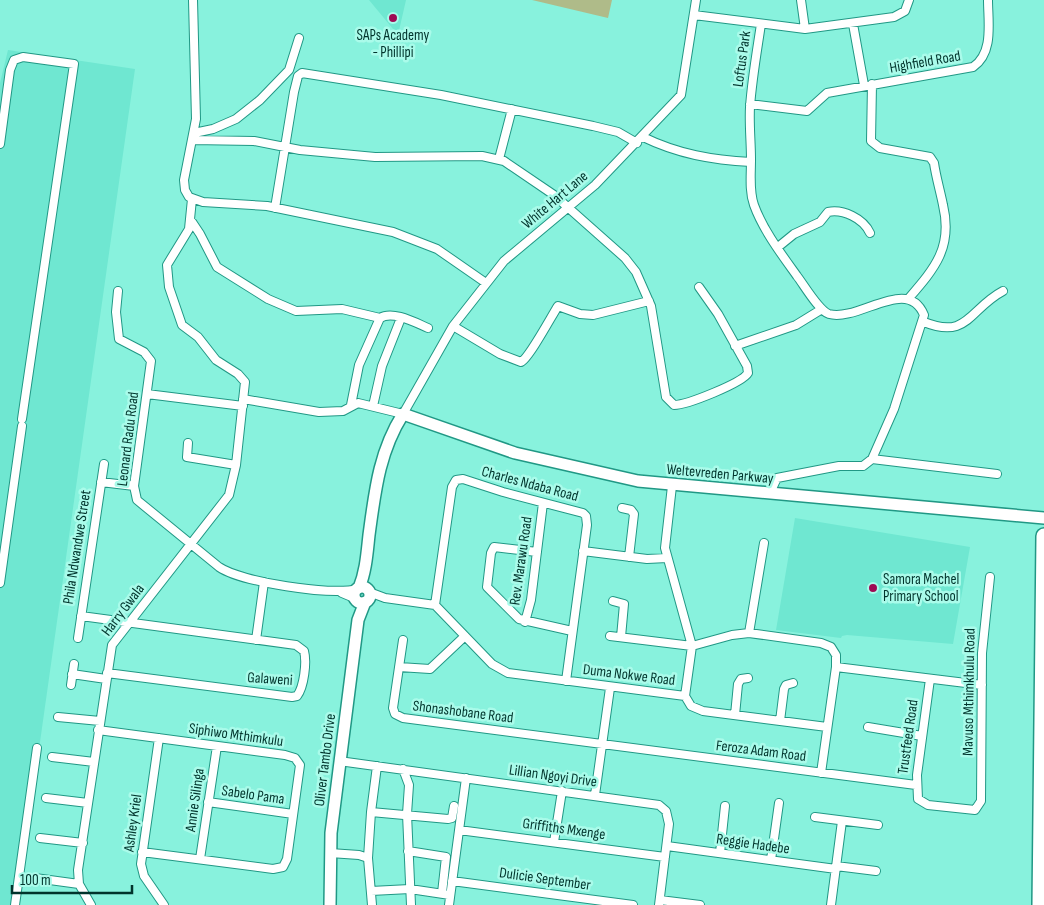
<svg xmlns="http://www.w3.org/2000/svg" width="1044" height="905" font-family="'Sofia Sans Condensed',sans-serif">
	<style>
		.built { fill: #6fe7d1 }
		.green { fill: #afbb89 }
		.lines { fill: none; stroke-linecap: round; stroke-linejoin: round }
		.street-casing { stroke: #219885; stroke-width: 10 }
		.secondary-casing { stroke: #219885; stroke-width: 14 }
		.highway-casing { stroke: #219885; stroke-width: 18 }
		.street { stroke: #fff; stroke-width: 8 }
		.secondary { stroke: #fff; stroke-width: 11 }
		.highway { stroke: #fff; stroke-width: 15 }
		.poi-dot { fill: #9e0a54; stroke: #aafbea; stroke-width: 2 }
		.labels { text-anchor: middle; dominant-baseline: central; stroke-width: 5; stroke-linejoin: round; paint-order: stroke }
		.poi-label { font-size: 15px; fill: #01342c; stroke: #aafbea }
		.street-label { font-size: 15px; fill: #01342c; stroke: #aafbea }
	</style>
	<rect width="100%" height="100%" fill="#88f2dd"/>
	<path class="built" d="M369 0H406L398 35Z
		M8 50 135 69 17 905H0V83Z
		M795 518 970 547 953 644 847 635 842 636 841 638 776 630Z"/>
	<path class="green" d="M532 0H612L608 18Z"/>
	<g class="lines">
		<g class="street-casing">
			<path id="street" d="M193 0 196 119 184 180 185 190 189 197 203 202 267 206 393 232 437 249 486 283
				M801 0 805 29
				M694 15 805 29 894 17 905 11 909 0
				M761 24C757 51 752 79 750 107 749 124 751 142 751 160 751 175 749 191 754 205 763 230 782 255 797 276 804 285 819 311 829 314 859 322 908 275 924 315L894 409 872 459 863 466H839L777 478 770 493
				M853 24 864 85
				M872 84 871 141 880 148 930 157 934 163C936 177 940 190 943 205 953 247 935 268 909 298
				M750 104 807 111 827 93 973 67C994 53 988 22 988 0
				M194 133 213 129 236 119 260 100 289 70 299 38
				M643 137C678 154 712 160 751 162
				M192 140 254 141 300 150 375 157 482 156 504 161 554 195 625 258 636 272 651 306 666 397 674 405C687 405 742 383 748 373L747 366 718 314 699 287
				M0 144 10 70 14 60 23 57 74 64 22 419
				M499 159 512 109
				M275 208 294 92 298 76 302 73 441 95 593 126 618 132 637 143
				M192 222 200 234 217 267 268 299 296 311 342 309 380 318
				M778 247 794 234 820 222 828 212C843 209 863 218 870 233
				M118 291 116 312 119 339 144 352 151 361 134 486 137 500 219 567C241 582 331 596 357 589
				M924 322C968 340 969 309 1003 291
				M453 326 500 354 521 362C529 358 551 317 558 306L580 314 593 315 649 301
				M735 346 796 325 822 309
				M147 394 243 406
				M243 399 319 412 343 411 358 403 403 414 453 326 504 261 595 185 681 95 696 0
				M351 405 359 365 380 318C393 310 416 323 428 328
				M373 406 382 366 401 318
				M188 443 187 457 236 465
				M872 459 997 474
				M101 482 134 486
				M672 486 665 548 692 646 685 696
				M622 508 631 510 634 514 629 557
				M583 551 647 559 667 558
				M537 552 494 547 491 553 487 587 519 619 572 631
				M0 583 22 426
				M369 592 385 598 435 605 492 664 508 673 685 696
				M342 593 354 598
				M613 601 624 604 621 637
				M435 605 452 487 456 480 463 479 503 492 583 513 586 516 587 525 566 681
				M81 616 296 645 304 651C307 662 304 687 297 696L292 697 107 673
				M525 622 531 600 543 503
				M749 633 764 543
				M610 636 692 646 732 635 749 633 821 643 831 647 836 655V667L821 773
				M78 638 104 464
				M256 640 264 582
				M403 640 393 708 395 714 403 718 916 785
				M399 667 430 669 465 636
				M836 667 982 685
				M72 674 106 679
				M930 679 917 775 918 799 928 805 975 810 981 801 982 653 990 577
				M71 685 74 664
				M685 696 691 706 703 711 827 727
				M735 715 738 684 741 679 748 678
				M58 717 100 721
				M780 721 784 689 786 685 793 683
				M868 727 922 736
				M98 730 285 755 295 758 300 765 287 859 283 867 273 869 142 852
				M159 738 141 864 144 876 164 905
				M52 757 94 762
				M339 761 659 805 666 811 669 824 659 905
				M403 769 409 785 407 814 411 905
				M595 795 610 688
				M46 798 88 803
				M208 802 293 814
				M371 812 377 766
				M815 817 878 825
				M459 830 665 857
				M40 838 83 843
				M554 842 562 791
				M667 846 836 869
				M408 851 446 857 442 893
				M330 853 359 855 368 858 372 905
				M720 853 725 806
				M368 858 371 812 448 819 452 818 454 806
				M200 859 217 746
				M771 860 779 803
				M836 866 876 871
				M35 878 79 884
				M452 881 633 905
				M371 891 410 889 450 895
				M660 900 700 905
				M15 905 37 748
				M91 905 79 884 78 870 112 645 229 495 236 465 245 382 238 374 216 360 198 337 182 325 169 287 167 265 189 229 192 199
				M449 905 466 778
				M831 905 842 821"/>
		</g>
		<g class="secondary-casing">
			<path id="secondary" d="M354 595a8 8 0 1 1 16 0a8 8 0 1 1-16 0Z
				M359 588C366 571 367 553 369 535 375 491 379 452 403 414L515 453 638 481 1044 518
				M330 905 331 833 358 620 365 602"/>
		</g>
		<g class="highway-casing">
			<path id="highway" d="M1040 905 1044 536"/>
		</g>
		<use href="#street" class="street"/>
		<use href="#secondary" class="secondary"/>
		<use href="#highway" class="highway"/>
	</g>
	<g class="poi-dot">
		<circle cx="393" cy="18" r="5"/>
		<circle cx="873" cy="588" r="5"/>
	</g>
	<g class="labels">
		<g class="poi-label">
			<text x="393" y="35">SAPs Academy<tspan x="393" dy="17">- Phillipi</tspan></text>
			<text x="883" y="579" text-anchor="start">Samora Machel<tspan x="883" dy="17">Primary School</tspan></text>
		</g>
		<g class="street-label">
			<text transform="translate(742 59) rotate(-82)">Loftus Park</text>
			<text transform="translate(925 62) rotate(-10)">Highfield Road</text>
			<text transform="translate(555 200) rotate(-40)">White Hart Lane</text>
			<text transform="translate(128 439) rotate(-83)">Leonard Radu Road</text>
			<text transform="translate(720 474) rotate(5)">Weltevreden Parkway</text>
			<text transform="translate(530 484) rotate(15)">Charles Ndaba Road</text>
			<text transform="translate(77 547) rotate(-81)">Phila Ndwandwe Street</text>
			<text transform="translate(521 561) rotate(-82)">Rev. Marawu Road</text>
			<text transform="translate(123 610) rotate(-53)">Harry Gwala</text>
			<text transform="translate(629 675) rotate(7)">Duma Nokwe Road</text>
			<text transform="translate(270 679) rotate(4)">Galaweni</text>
			<text transform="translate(969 692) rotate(-89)">Mavuso Mthimkhulu Road</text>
			<text transform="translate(463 712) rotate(7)">Shonashobane Road</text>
			<text transform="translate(236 735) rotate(8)">Siphiwo Mthimkulu</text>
			<text transform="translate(908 737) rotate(-82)">Trustfeed Road</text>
			<text transform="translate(761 751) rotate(7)">Feroza Adam Road</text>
			<text transform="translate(325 760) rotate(-83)">Oliver Tambo Drive</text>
			<text transform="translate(553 776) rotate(8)">Lillian Ngoyi Drive</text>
			<text transform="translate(253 795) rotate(8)">Sabelo Pama</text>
			<text transform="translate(195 800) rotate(-82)">Annie Silinga</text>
			<text transform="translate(133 823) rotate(-82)">Ashley Kriel</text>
			<text transform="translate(564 829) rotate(8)">Griffiths Mxenge</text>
			<text transform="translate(753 844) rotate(8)">Reggie Hadebe</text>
			<text transform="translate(545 879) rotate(8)">Dulicie September</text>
		</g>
	</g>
	<path d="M12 885v8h120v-8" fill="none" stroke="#01342c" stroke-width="2.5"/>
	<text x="20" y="885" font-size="15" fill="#01342c" stroke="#aafbea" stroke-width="4" paint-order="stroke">100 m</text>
</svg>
